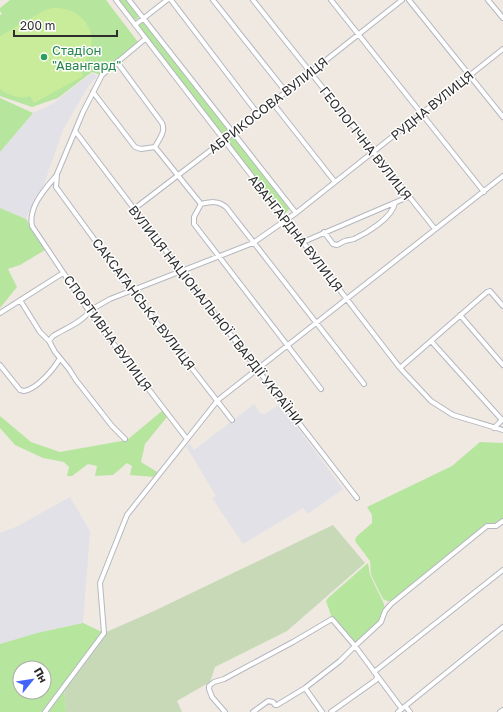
<svg xmlns="http://www.w3.org/2000/svg" width="503" height="712" font-family="'Golos Text',sans-serif">
	<style>
		.industrial { fill: #e3e1e8 }
		.green { fill: #b6e59e; fill-rule: evenodd }
		.cemetery { fill: #c8d9b8 }
		.pitch { fill: #c9ec9a }
		.lines { fill: none; stroke-linecap: round; stroke-linejoin: round }
		.minor-casing { stroke: #b4b7c1; stroke-width: 6 }
		.minor { stroke: #fff; stroke-width: 4 }
		.leisure-dot { fill: #2e9e5b; stroke: #fff; stroke-width: 1.5 }
		.labels { text-anchor: middle; dominant-baseline: central; stroke-width: 3; stroke-linejoin: round; paint-order: stroke }
		.leisure-label { font-size: 13px; fill: #27864d; stroke: #fff; text-anchor: start }
		.street-label { font-size: 13px; fill: #2e2e2e; stroke: #fff }
	</style>
	<rect width="100%" height="100%" fill="#efe9e1"/>
	<path class="industrial" d="M92 73 97 76 87 88 63 130 40 196 36 195 31 211H29L26 219 0 208V152L33 113 52 104Z
		M254 404 261 414 262 413 264 415 280 404 343 489 308 514 303 508 243 544 212 498 216 496 186 446 190 444 194 450Z
		M70 497 90 531 83 623 37 633 0 644V533L16 527Z"/>
	<path class="green" d="M10 0H106L138 42 101 75 92 72 58 98 32 107 0 96V15L2 14 0 11V8Z
		M117 0H127L138 15V19L133 20Z
		M142 21H144L230 130V133L225 137H223L139 27V25Z
		M0 98 33 113 0 152Z
		M231 136H233L290 208 286 213H283L227 141Z
		M0 208 26 219 45 250 20 265 8 269 17 287 0 308Z
		M162 411 167 417 145 444 141 462 159 473 155 477 130 475 132 466 127 463 113 475 95 476 97 466 88 464 72 476H67L69 467 64 462 43 458 15 445 0 428V416L31 442 60 452 127 440Z
		M480 442 503 443V520L495 525 489 524 487 525 394 601H387L383 599 371 575 370 561 355 541 356 537 372 523V515L367 507 452 466Z
		M368 563 370 575 384 604 385 611 382 620 356 643H355L332 618 326 601 328 598Z
		M83 623 104 633 64 686 66 712H0V644L37 633ZM20 668H44V692H20Z"/>
	<path class="cemetery" d="M333 525 365 563 287 631 215 667 210 682 177 701 182 712H66L64 686 104 633 154 611Z"/>
	<path class="pitch" d="M53 8C89 6 105 45 79 68L83 76 34 103 30 96C21 100 8 95 0 89V36L45 10Z"/>
	<g class="lines">
		<g class="minor-casing">
			<path id="minor" d="M116 0 400 368 431 401 453 415 503 430
				M129 0 296 213
				M171 0 258 114
				M213 0 286 92
				M253 0 435 229
				M331 0 484 192
				M409 0 503 117
				M488 0 503 18
				M135 25 167 0
				M145 39 102 75 83 112 57 174 56 187 132 291 232 420
				M117 62 162 123C166 132 159 139 155 147
				M93 92 135 147 141 149 155 147
				M272 102 335 182
				M75 131 182 272 357 498
				M155 147 201 204
				M56 176C45 189 28 207 32 226L93 317 187 439
				M201 204C210 202 218 200 226 207L364 384
				M201 204 194 217V224L321 389
				M134 209 258 114 402 0
				M324 232 333 244 337 245C340 244 342 242 345 241 348 240 351 240 354 239 367 233 392 218 395 203
				M303 242 408 197
				M20 300 40 332 49 341 55 352 69 369 76 380 112 426 125 439
				M0 313 63 273
				M460 315 503 365
				M49 341 53 336C62 330 85 321 89 311L110 299 253 243 296 213 503 49
				M431 341 502 420
				M0 365 20 390 24 391C37 389 54 369 60 358
				M400 368 487 292 490 291 503 306
				M494 428 503 419
				M374 672 503 570
				M305 688 322 712
				M406 707 410 712
				M45 712 104 633 100 583 127 515 218 400 503 176
				M225 712 212 697 209 689V686L214 682 224 679 293 642 332 619 355 646 402 709
				M253 712 268 701 273 702 275 705H277L305 688 340 661 355 646 381 622 385 611 391 604 487 526H496L503 521
				M331 712 376 680 377 676
				M398 712 503 627
				M500 712 503 710"/>
		</g>
		<use href="#minor" class="minor"/>
	</g>
	<circle class="leisure-dot" cx="44" cy="57" r="4"/>
	<g class="labels">
		<g class="leisure-label">
			<text x="52" y="50">Стадіон<tspan x="52" dy="15">"Авангард"</tspan></text>
		</g>
		<g class="street-label">
			<text transform="translate(268 105) rotate(-38)">АБРИКОСОВА ВУЛИЦЯ</text>
			<text transform="translate(432 105) rotate(-39)">РУДНА ВУЛИЦЯ</text>
			<text transform="translate(366 143) rotate(52)">ГЕОЛОГІЧНА ВУЛИЦЯ</text>
			<text transform="translate(296 233) rotate(52)">АВАНГАРДНА ВУЛИЦЯ</text>
			<text transform="translate(144 304) rotate(53)">САКСАГАНСЬКА ВУЛИЦЯ</text>
			<text transform="translate(216 315) rotate(52)">ВУЛИЦЯ НАЦІОНАЛЬНОЇ ГВАРДІЇ УКРАЇНИ</text>
			<text transform="translate(108 333) rotate(54)">СПОРТИВНА ВУЛИЦЯ</text>
		</g>
	</g>
	<g transform="translate(32 680) rotate(60)"><circle r="19" fill="#ffffff" stroke="#ababab"/>
	<path d="M0-3L7 15L0 10L-7 15Z" fill="#4264fb"/>
	<text y="-6" font-size="11" font-weight="bold" text-anchor="middle" fill="#2e2e2e">Пн</text>
	</g>
	<path d="M14 30v6h103v-6" fill="none" stroke="#2e2e2e" stroke-width="2"/>
	<text x="20" y="30" font-size="12" fill="#2e2e2e" stroke="#ffffff" stroke-width="3" paint-order="stroke">200 m</text>
</svg>
